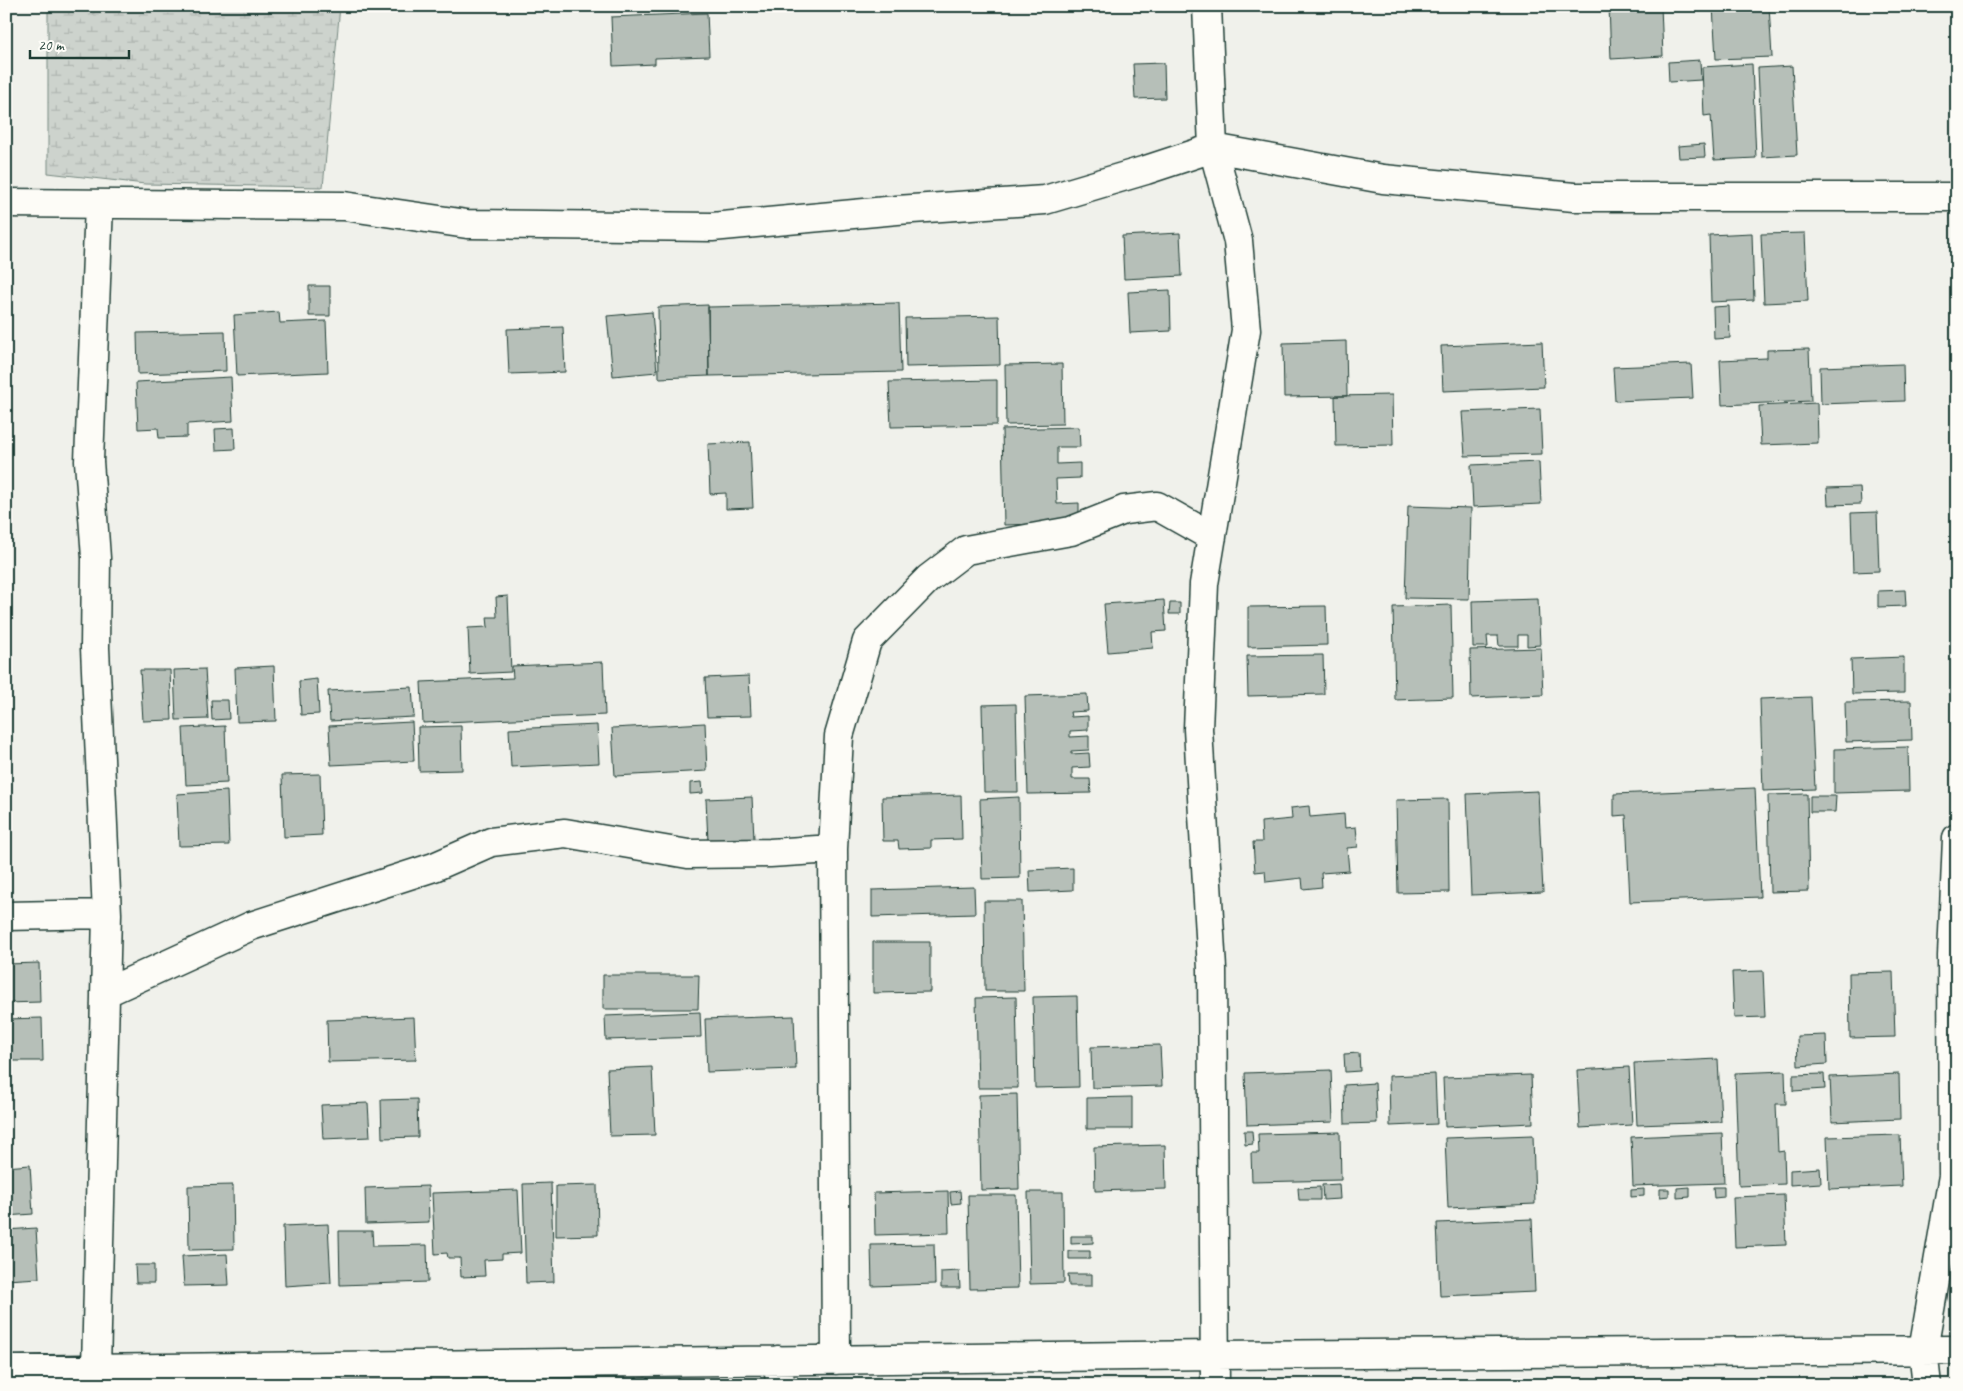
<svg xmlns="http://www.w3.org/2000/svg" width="1963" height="1391" font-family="Caveat,sans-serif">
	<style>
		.wetland { fill: url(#wetland-marsh); stroke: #768880 }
		.building { fill: #b6bfb8; stroke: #1f3d34 }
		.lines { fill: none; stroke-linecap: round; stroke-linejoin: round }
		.minor-casing { stroke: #1f3d34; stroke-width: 31 }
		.minor { stroke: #fdfcf7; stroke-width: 28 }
	</style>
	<defs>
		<pattern id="wetland-marsh" width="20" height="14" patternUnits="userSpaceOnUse" patternTransform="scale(1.25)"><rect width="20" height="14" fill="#cdd3cd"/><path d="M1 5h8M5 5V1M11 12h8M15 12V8" fill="none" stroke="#b0b6b1"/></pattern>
	</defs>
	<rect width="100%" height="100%" fill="#f0f1eb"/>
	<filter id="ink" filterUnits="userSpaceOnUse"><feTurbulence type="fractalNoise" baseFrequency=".02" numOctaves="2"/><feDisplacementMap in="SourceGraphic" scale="10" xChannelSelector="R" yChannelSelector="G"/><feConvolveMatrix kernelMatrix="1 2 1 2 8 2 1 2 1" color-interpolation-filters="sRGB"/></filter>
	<g filter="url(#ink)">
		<path class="wetland" d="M48 6H340L323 187 145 184 48 173Z"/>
		<path class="building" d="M754 6H808V7L754 9Z
			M1009 6H1059V7H1009Z
			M1609 6H1661L1663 56 1611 59Z
			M1713 6H1769L1772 57 1716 59Z
			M707 13 709 56 655 58V64L613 66 611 17Z
			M1700 60 1701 80 1669 82 1668 62Z
			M1164 63 1165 98 1135 99 1133 64Z
			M1752 64 1756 158 1714 160 1711 115 1704 116 1702 67Z
			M1792 66 1797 155 1762 157 1758 68Z
			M1704 144 1705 157 1679 158 1678 146Z
			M1180 233 1182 276 1124 279 1122 236Z
			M1752 233 1754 300 1711 302 1709 235Z
			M1805 233 1808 301 1764 303 1761 234Z
			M309 286H330V316H309Z
			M1170 290 1171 331 1130 333 1128 292Z
			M899 303 901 372 709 376 708 307Z
			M708 305 709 376 659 378 658 307Z
			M1729 306 1730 338 1714 339 1713 307Z
			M279 312 280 323 326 321 328 372 237 376 234 315Z
			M652 312 657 372 613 376 607 316Z
			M999 316 1000 365 906 367 905 318Z
			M563 327 565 372 509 374 507 329Z
			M225 331 226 371 138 374 137 333Z
			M1346 341 1347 396 1284 397 1283 343Z
			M1542 342 1544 387 1443 391 1441 346Z
			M1809 349 1811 401 1722 405 1720 360 1767 358V350Z
			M1062 364 1063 424 1006 425 1005 365Z
			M1691 364 1693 398 1615 401 1613 367Z
			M1903 364 1904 401 1821 404 1820 367Z
			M231 377 233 421 187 424V437L159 438 158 428 138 429 136 382Z
			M997 380V425L891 427 889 382Z
			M1392 395 1393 445 1336 446 1335 396Z
			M1817 403 1818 443 1761 445 1759 406Z
			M1540 409 1542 454 1465 456 1462 412Z
			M1079 427 1080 447H1057V464L1080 463V478L1056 479 1057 504 1079 503V523L1004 525 1002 429Z
			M234 428 235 449 216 450 215 429Z
			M750 442 753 508 726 509V493L710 494 708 444Z
			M1539 462 1541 504 1473 507 1471 465Z
			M1860 487 1861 504 1828 505 1827 488Z
			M1408 506 1471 508 1469 599 1405 598Z
			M1877 512 1879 571 1853 572 1851 513Z
			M1905 590 1906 606 1878 607V591Z
			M508 596 511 672 470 674 468 628 488 627 487 617H497L496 597Z
			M1538 599 1540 645 1527 646V635H1518V646H1499L1498 636H1487L1488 647H1473L1472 601Z
			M1164 600 1166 631 1152 632 1153 648 1108 652 1104 604Z
			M1170 603H1180V614H1169Z
			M1451 605 1453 698 1395 700 1393 607Z
			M1326 606 1327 645 1248 647V607Z
			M1541 648 1543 695 1471 698 1470 650Z
			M1323 655 1324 694 1248 696 1247 656Z
			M1904 657V693L1852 694 1851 659Z
			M603 662 605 715 423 723 421 682 513 678 512 666Z
			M274 666 276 721 237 722 235 668Z
			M205 669 208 719 176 720 174 670Z
			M140 670H170L172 720 143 721Z
			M749 676 751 716 707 717 705 678Z
			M317 679 319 714 301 715 299 681Z
			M412 687 414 717 330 721 328 691Z
			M1087 694 1088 711 1070 712 1071 717 1088 716V730L1070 731V737L1089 736V750L1071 751V754L1089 753 1090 767 1072 768V779H1090L1091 793 1028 794 1025 696Z
			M1811 697 1815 789 1763 791 1760 699Z
			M211 700H228L229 719 212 720Z
			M1911 701 1912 740 1846 742 1845 702Z
			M1016 704 1018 792H984L982 705Z
			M412 722 414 761 331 765 329 726Z
			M705 723 707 771 615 776 612 728Z
			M597 725 599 763 511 767 509 729Z
			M225 726 227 783 186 785 183 728Z
			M461 726 462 770 419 771 418 727Z
			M1908 747 1909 791 1834 793V749Z
			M320 774 322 835 284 837 282 775Z
			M702 782 703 793 690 794V783Z
			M1755 788 1760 897 1630 902 1626 815 1614 816V794Z
			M227 791 229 845 179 846 177 794Z
			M1538 791 1543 892 1471 895 1467 794Z
			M1807 794 1809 891 1770 892 1768 795Z
			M961 795 962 839 931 840V848L899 849 898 841H883L882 797Z
			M1810 796H1836L1835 812H1810Z
			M752 797 754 839 708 842 706 799Z
			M1019 797 1020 878 982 879 980 799Z
			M1448 799 1449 892 1398 893 1396 800Z
			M1309 806 1310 817 1344 814 1345 828 1356 827 1358 847 1347 848 1349 871 1321 873 1322 887 1303 889 1302 878 1266 882 1265 871 1255 872 1253 842H1262L1261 822 1292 819 1291 808Z
			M1073 868V890L1030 892 1029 870Z
			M974 887 975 914 872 917V890Z
			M984 901H1022L1024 991H985Z
			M873 942H930V992L873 993Z
			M39 963 40 1002 6 1003V964Z
			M1763 971 1765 1017 1734 1018 1732 972Z
			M1893 972 1895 1037 1850 1038 1849 973Z
			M603 975H699L698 1009H603Z
			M1077 996 1079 1087 1035 1088 1033 997Z
			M1016 997 1018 1088H978L976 998Z
			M700 1012 701 1037 606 1040 605 1016Z
			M794 1016 796 1069 707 1072 705 1019Z
			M414 1017 416 1060 328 1062 327 1020Z
			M42 1018 43 1061H6V1019Z
			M1826 1035 1827 1064 1798 1066 1797 1036Z
			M1160 1045 1162 1086 1092 1088 1091 1047Z
			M1359 1053 1360 1071 1345 1072 1344 1054Z
			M1718 1059 1721 1122 1637 1125 1634 1063Z
			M652 1067 655 1135 610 1136 607 1069Z
			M1629 1067 1632 1125 1580 1128 1577 1070Z
			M1331 1070 1333 1122 1247 1125 1245 1073Z
			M1785 1071 1786 1104H1776L1778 1152 1784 1151 1785 1184 1739 1186 1735 1073Z
			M1435 1074 1437 1124 1390 1126 1389 1076Z
			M1824 1074 1825 1089 1793 1091V1075Z
			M1899 1074 1900 1119 1832 1122 1830 1077Z
			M1531 1075 1533 1123 1445 1127 1443 1078Z
			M1375 1083 1377 1123 1345 1124 1344 1085Z
			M1017 1094 1019 1189 981 1190 979 1095Z
			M1132 1097V1129H1087V1098Z
			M417 1099 418 1137 382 1138 381 1100Z
			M368 1103 370 1137 323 1139 321 1105Z
			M1244 1131H1252L1253 1144 1245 1145Z
			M1340 1132 1341 1180 1252 1182 1251 1153H1259L1258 1134Z
			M1722 1133 1724 1183 1633 1186 1631 1137Z
			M1533 1135 1535 1204 1448 1208 1445 1138Z
			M1900 1135 1902 1186 1829 1189 1827 1137Z
			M1165 1145 1166 1189 1095 1191 1094 1147Z
			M30 1165 33 1214 6 1216V1167Z
			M1820 1168 1821 1183 1790 1185V1170Z
			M551 1183 554 1282 526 1283 523 1184Z
			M1339 1184 1340 1199 1323 1200 1322 1185Z
			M233 1185 234 1249 189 1250 188 1186Z
			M597 1185 598 1235 556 1236V1186Z
			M428 1186 429 1222 366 1224 365 1188Z
			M1320 1187V1200H1299L1298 1188Z
			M1690 1187V1197L1677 1198V1188Z
			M1713 1187H1724V1197L1714 1198Z
			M1644 1189V1196L1631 1197V1190Z
			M1660 1189H1669V1196L1660 1197Z
			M518 1190 521 1253 502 1254V1259L484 1260 485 1276 461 1277 460 1258H448L447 1253 435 1254 432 1193Z
			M948 1191 949 1233 875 1235 874 1193Z
			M960 1191 961 1203 951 1204 950 1192Z
			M1028 1192H1063L1064 1283 1030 1284Z
			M968 1195H1016L1018 1288 970 1289Z
			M1784 1195 1786 1245 1735 1247 1733 1197Z
			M1532 1219 1535 1292 1440 1296 1437 1223Z
			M328 1224 331 1283 285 1286 283 1226Z
			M36 1228 39 1278 6 1280V1230Z
			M339 1231H372L373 1246 427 1245 428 1282 340 1285Z
			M1071 1236H1093V1243L1071 1244Z
			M934 1244 935 1284 872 1286 871 1245Z
			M1069 1251H1090V1259H1069Z
			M227 1254 229 1285 184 1286 182 1256Z
			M135 1265H154V1283H136Z
			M959 1271 960 1288H941V1272Z
			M1068 1274H1092V1286H1069Z"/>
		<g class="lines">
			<g class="minor-casing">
				<path id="minor" d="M1207 6 1213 148 1238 241 1246 330 1204 584 1198 729 1212 969 1215 1385
					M6 203 344 206 467 224 712 227 897 210 1045 200 1146 170 1213 148 1383 179 1574 197H1957
					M6 916 107 914
					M105 993 251 926 434 867 491 842 565 833 688 854 770 853 833 849
					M778 1360 780 1385
					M836 1360 833 849 839 736 867 641 928 579 966 550 1071 531 1124 510 1157 506 1212 537
					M96 1368 107 914 95 648 96 558 89 461 99 204
					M6 1370 1215 1355 1957 1350
					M1927 1385 1923 1350 1953 1176 1952 956 1957 838"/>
			</g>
			<use href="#minor" class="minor"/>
		</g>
	</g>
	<rect width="1963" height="1391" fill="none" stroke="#fdfcf7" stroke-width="25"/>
	<rect x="12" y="12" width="1938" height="1366" fill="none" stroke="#1f3d34" stroke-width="2" filter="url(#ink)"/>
	<path d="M30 50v8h99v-8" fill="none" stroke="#1f3d34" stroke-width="2.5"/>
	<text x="38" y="50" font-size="15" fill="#1f3d34" stroke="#fdfcf7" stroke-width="4" paint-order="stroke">20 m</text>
</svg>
